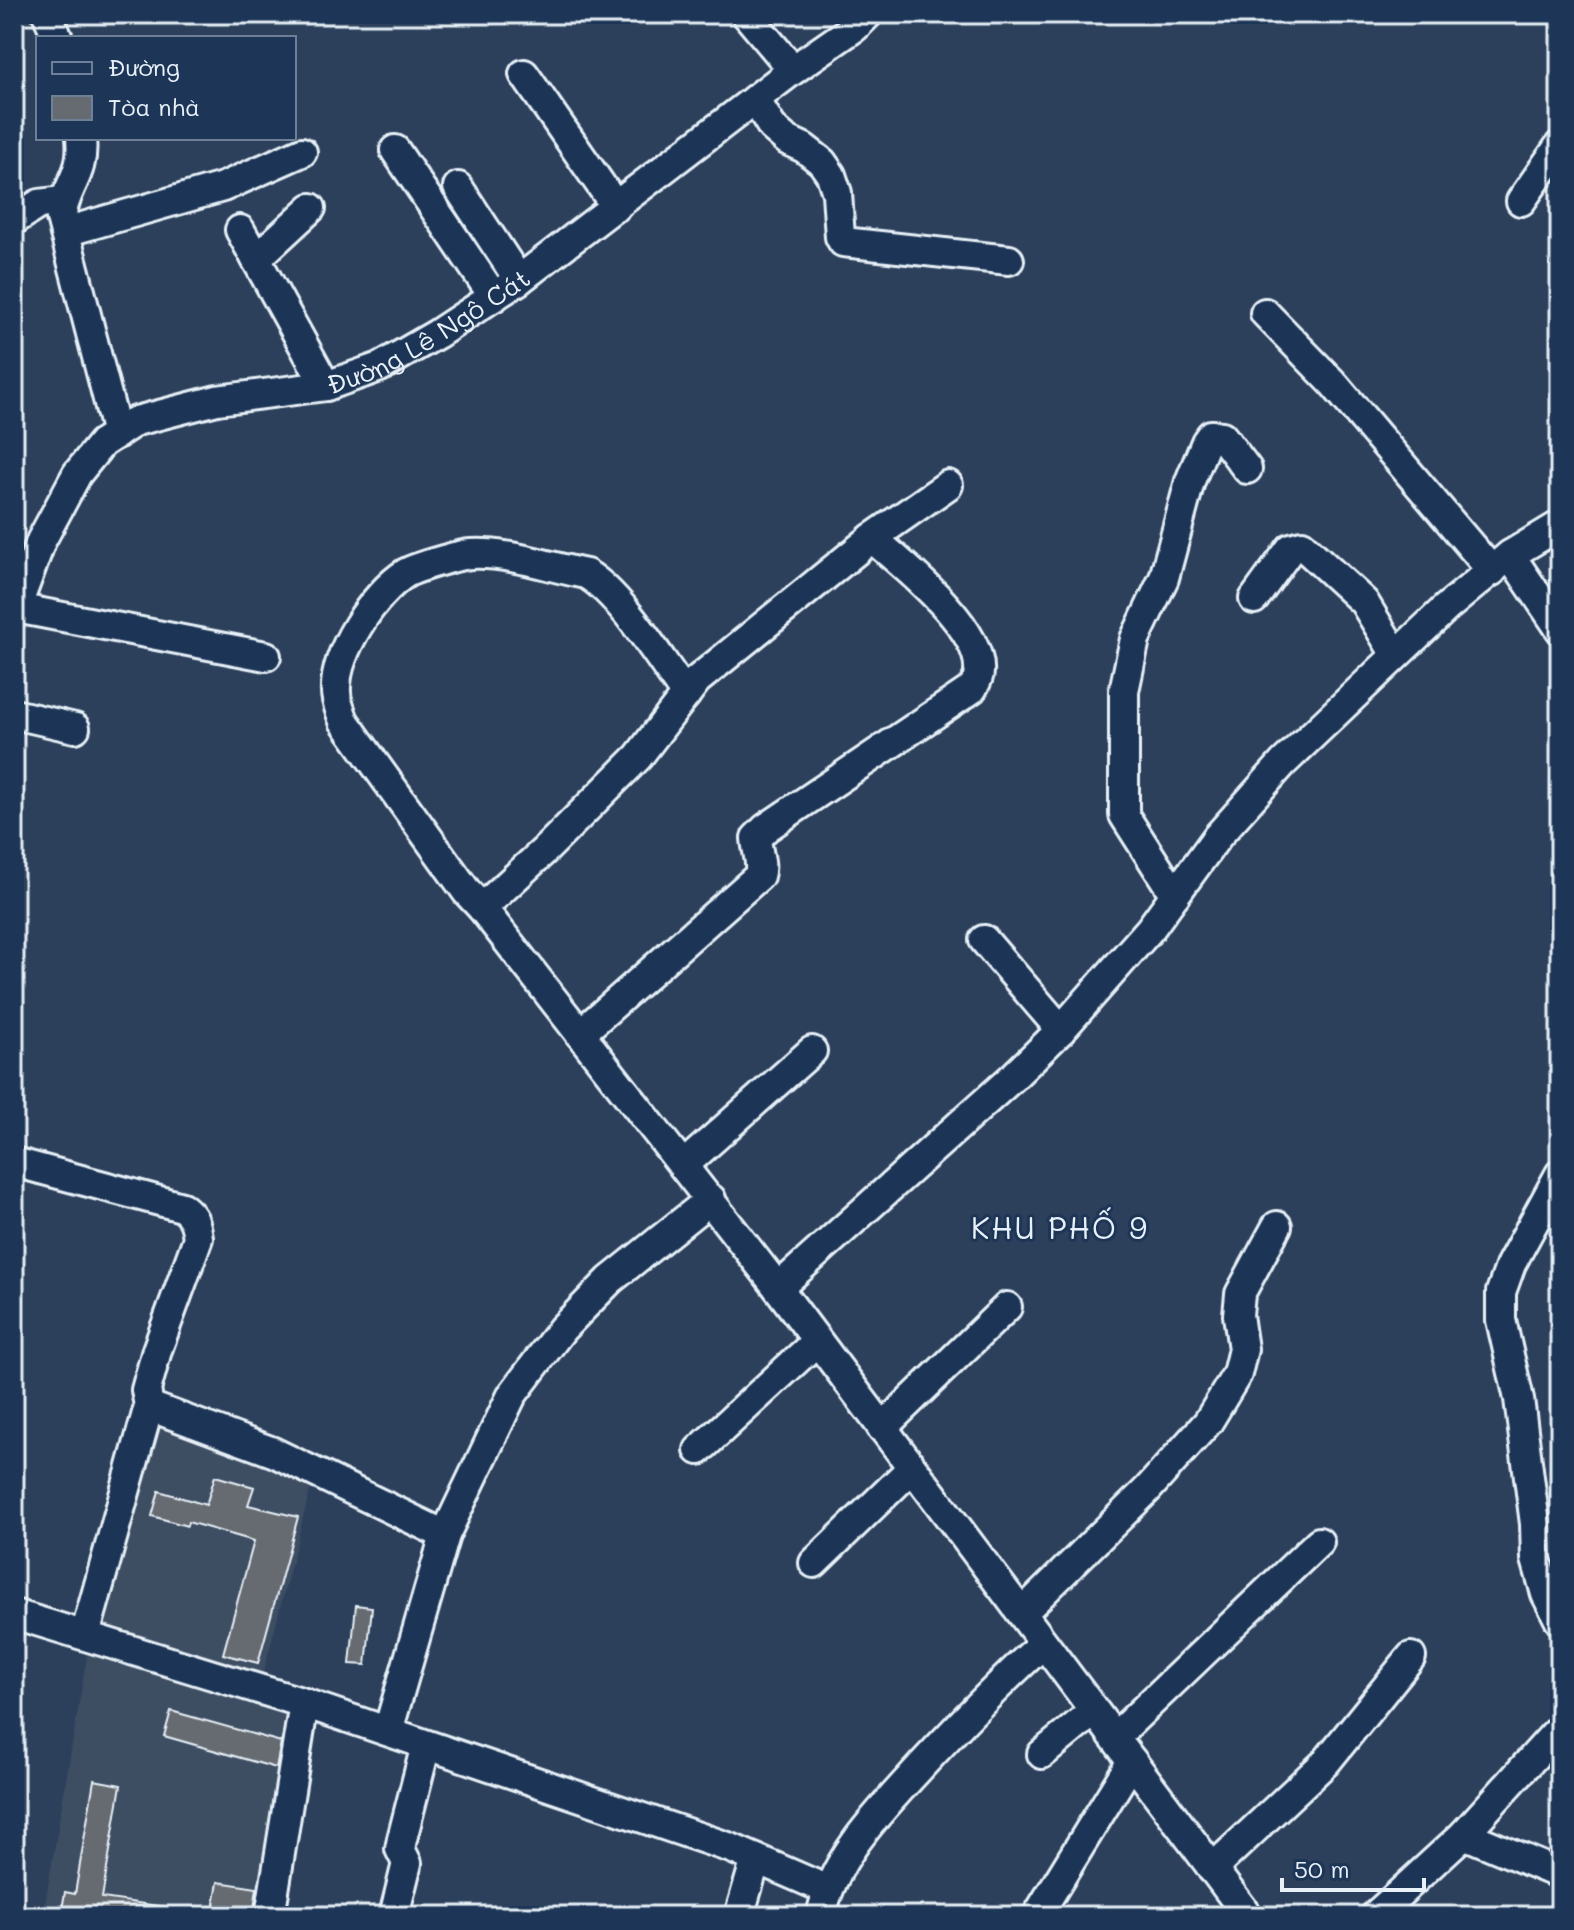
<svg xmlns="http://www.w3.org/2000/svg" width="1574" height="1930" font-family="Mali,sans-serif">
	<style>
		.built { fill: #3d4d62 }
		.building { fill: #666a71; stroke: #e8f1f8; stroke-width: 2 }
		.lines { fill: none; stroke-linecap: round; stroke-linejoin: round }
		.minor-casing { stroke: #e8f1f8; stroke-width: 34 }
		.minor { stroke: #1d3557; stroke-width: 28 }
		.labels { text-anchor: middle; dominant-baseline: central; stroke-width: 6; stroke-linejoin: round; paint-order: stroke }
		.street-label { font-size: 26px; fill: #e8f1f8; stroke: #1d3557 }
		.quarter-label { font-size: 30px; letter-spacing: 2px; fill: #e8f1f8; stroke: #1d3557 }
	</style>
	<rect width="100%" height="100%" fill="#2c405c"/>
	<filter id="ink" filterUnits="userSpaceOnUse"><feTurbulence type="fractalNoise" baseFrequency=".0125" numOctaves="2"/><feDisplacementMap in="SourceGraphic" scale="16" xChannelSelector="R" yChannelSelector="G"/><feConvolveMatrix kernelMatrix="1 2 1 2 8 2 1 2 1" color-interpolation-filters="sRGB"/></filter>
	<g filter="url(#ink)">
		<path class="built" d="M155 1416 313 1479 261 1683 93 1632Z
			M89 1644 297 1707 263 1916H43Z"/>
		<path class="building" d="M215 1476 254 1487 248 1505 298 1517 258 1663 223 1654 254 1541 188 1522 187 1526 152 1516 159 1491 206 1505Z
			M356 1605 372 1607 366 1665 350 1664Z
			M171 1711 281 1742 276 1768 164 1736Z
			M94 1780 121 1785 102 1898 166 1907 165 1916H61L65 1892 75 1894Z
			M218 1882 257 1888 253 1916H212Z"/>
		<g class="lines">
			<g class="minor-casing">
				<g id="minor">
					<path d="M47 14 58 38"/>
					<path d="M746 14 793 70"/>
					<path d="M524 74 616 207"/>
					<path d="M755 99 772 127 787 140 804 148 822 162 831 175 837 193 840 237 843 242 1009 260"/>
					<path d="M81 138C85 176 65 185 61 218L117 434"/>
					<path d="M395 150 494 297"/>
					<path d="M458 187 519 280"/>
					<path d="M1521 201 1560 145"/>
					<path d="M14 220 39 204 63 201"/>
					<path d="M240 230 326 386"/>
					<path d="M65 232 223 187 302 152"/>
					<path d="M256 259 311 208"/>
					<path d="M1265 313 1333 383 1492 571"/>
					<path d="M1510 555 1560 629"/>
					<path d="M1254 599 1291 548 1302 545 1364 602 1396 655"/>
					<path d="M16 608 266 656"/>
					<path id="s1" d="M14 614 41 541 77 474 102 443 136 421 217 400 326 386 380 367 437 334 519 280 793 70 855 27 868 14"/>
					<path d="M686 695C661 661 621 594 586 574 549 567 509 552 471 554 458 555 417 567 406 573 374 593 334 653 336 692 336 702 341 712 344 721L467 892 482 908 778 1288 1248 1916"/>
					<path d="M14 714 75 728"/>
					<path d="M1175 895 1124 815V691L1135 639 1164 578 1190 481 1206 442 1211 435 1222 436 1247 469"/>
					<path d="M482 908 545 850 638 757 697 680 872 538 948 485"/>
					<path d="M984 940 1061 1030"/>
					<path d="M580 1034 759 876C763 863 757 853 756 838L766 828 972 689C975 684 979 678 979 672 983 628 903 565 872 538"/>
					<path d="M14 1162 182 1207C194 1216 196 1223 198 1238L157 1350 146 1390 149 1406 273 1452 445 1535"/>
					<path d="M684 1165 812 1051"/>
					<path d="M1560 1174 1511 1264 1501 1292V1320L1519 1399 1535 1524 1536 1559 1546 1594 1560 1621"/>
					<path d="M778 1288 1013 1077 1061 1030 1150 929 1217 837 1283 763 1446 608 1510 555 1560 525"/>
					<path d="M882 1428 1007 1307"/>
					<path d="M699 1450 817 1341"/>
					<path d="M814 1563 912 1468"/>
					<path d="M1022 1613 1147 1490 1208 1422 1237 1374 1243 1349 1238 1315 1240 1294 1277 1226"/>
					<path d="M14 1614 304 1703 731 1848 828 1890"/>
					<path d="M85 1635 149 1406"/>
					<path d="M388 1731 445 1535 512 1395 562 1329 610 1280 711 1199"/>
					<path d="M1115 1737 1319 1542"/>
					<path d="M1042 1754 1094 1711"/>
					<path d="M1464 1834 1560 1874"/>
					<path d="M1212 1869 1326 1762 1411 1657"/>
					<path d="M270 1916 304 1703"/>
					<path d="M394 1916 407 1863 400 1849 402 1839 426 1745"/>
					<path d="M739 1916 756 1859"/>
					<path d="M821 1916C833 1857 882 1809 922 1765 961 1723 1000 1682 1043 1644"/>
					<path d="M1037 1916 1132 1761"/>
					<path d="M1375 1916 1464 1834 1560 1728"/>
				</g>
			</g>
			<use href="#minor" class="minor"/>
		</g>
	</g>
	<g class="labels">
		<g class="street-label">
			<text stroke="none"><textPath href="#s1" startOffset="544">Đường Lê Ngô Cát</textPath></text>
		</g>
		<g class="quarter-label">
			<text x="1060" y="1227">KHU PHỐ 9</text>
		</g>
	</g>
	<rect width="1574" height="1930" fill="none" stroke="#1d3557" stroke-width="48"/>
	<rect x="24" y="24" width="1526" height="1882" fill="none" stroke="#e8f1f8" stroke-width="3" filter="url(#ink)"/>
	<rect x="36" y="36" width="260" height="104" fill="#1d3557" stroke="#6e8097" stroke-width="2"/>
	<rect x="52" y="62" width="40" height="12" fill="#1d3557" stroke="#6e8097" stroke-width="2"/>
	<text x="108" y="76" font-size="24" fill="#e8f1f8">Đường</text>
	<rect x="52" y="96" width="40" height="24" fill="#666a71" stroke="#6e8097" stroke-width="2"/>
	<text x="108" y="116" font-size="24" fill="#e8f1f8">Tòa nhà</text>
	<path d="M1282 1878v12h142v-12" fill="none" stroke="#e8f1f8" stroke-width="4"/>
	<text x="1294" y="1878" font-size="24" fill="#e8f1f8" stroke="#1d3557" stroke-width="6" paint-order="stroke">50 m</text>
</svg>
